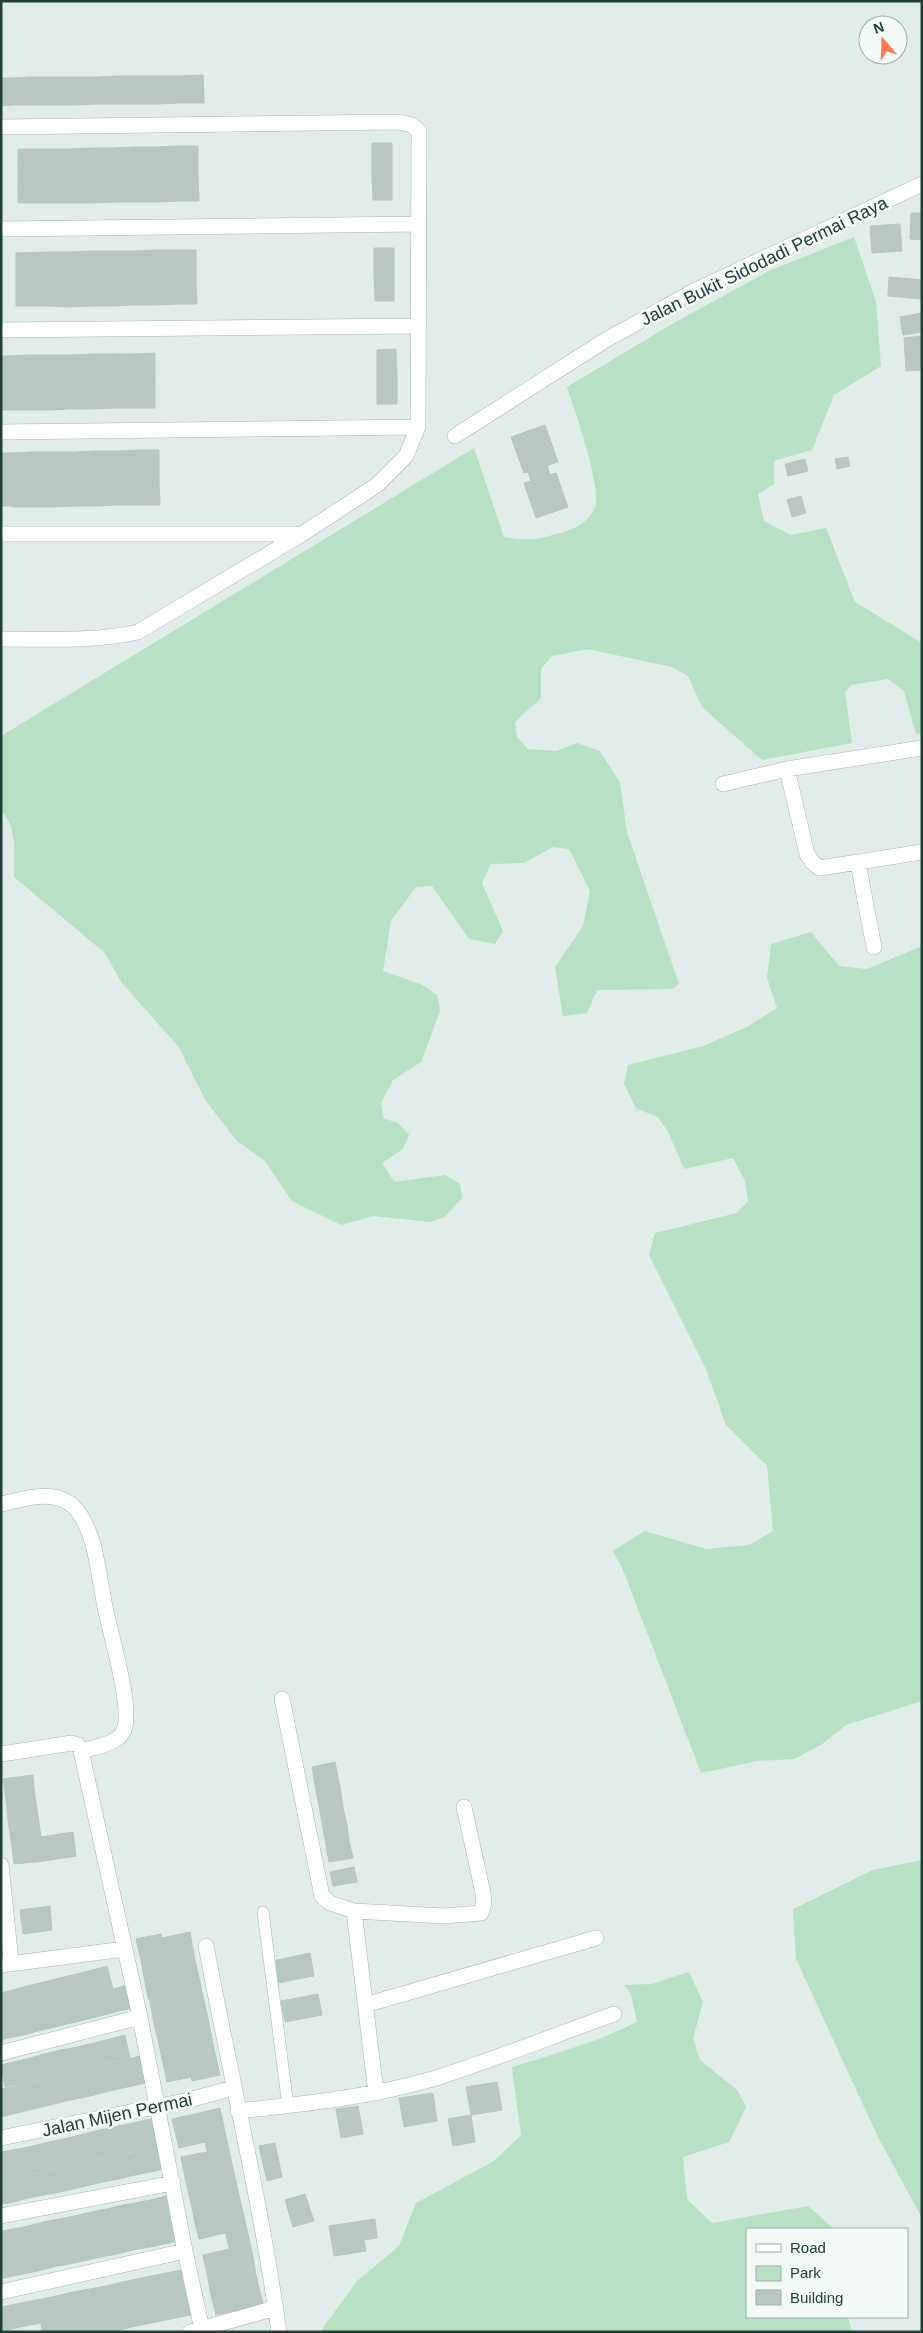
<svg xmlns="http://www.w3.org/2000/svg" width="923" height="2333" font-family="Arial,sans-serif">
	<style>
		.green { fill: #b8e0c3 }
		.building { fill: #b6c8c1; stroke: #b3c8bf }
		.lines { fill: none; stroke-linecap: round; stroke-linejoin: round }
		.lane-casing { stroke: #a3b6af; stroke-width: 12 }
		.street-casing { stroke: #a3b6af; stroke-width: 16 }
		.lane { stroke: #fff; stroke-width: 11 }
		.street { stroke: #fff; stroke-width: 15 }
		.labels { text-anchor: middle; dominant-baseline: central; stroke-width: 5; stroke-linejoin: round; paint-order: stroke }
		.street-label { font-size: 18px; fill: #204037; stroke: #f2f9f6 }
	</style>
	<rect width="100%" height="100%" fill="#e1ede8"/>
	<path class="green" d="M854 237 876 302 881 366 834 395 812 450 774 461V484L758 494 764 521 791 535 826 528 855 602 922 643V733L916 734 904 691 888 679 851 685 845 692 852 743 762 760 702 707 688 676 672 667 587 649 552 656 541 669V698L515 722 517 737 528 749 556 751 577 743 600 751 620 783 627 832 679 984 672 989 597 990 587 1013 563 1016 555 967 583 926 590 891 569 849 553 847 524 863 491 864 482 883 503 931 495 944 469 939 432 886 416 887 391 921 383 971 423 985 437 995 440 1011 421 1062 393 1080 381 1103 383 1118 398 1123 409 1135 403 1149 382 1163 394 1182 445 1175 460 1184 462 1198 445 1217 430 1222 373 1216 341 1225 292 1201 265 1161 237 1141 206 1101 178 1046 121 982 105 953 14 877C14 853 18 829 1 810V736L474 448 504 537C528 541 536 540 560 533 574 529 587 523 594 510 604 490 574 410 567 387L672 324 771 270Z
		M811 932 839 966 867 969 922 946V1701L846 1725 821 1745 794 1759 757 1761 701 1773 623 1570 613 1551 645 1531 706 1549 749 1545 773 1531 767 1466 726 1425 705 1367 649 1255 655 1233 737 1213 748 1201 745 1181 733 1158 684 1169 668 1132 659 1118 636 1108 624 1084 628 1065 703 1046 747 1027 777 1008 767 978 771 944Z
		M922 1860V2218L878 2137 796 1959 793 1909 873 1870Z
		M689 1972 703 2002 693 2038 700 2060 737 2090 746 2107 729 2142 683 2157 687 2199 712 2223 808 2206 834 2229H747V2317H848L852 2332H320L357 2281 399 2246 416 2203 494 2161 521 2135 512 2067C555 2054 597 2042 637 2022L631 1994 624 1985 651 1984Z"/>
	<path class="building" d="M203 75 204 103H178V76Z
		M117 76H138V104H117Z
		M117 76V104H96V77Z
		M138 76H158V104H138Z
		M158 76H178V103L158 104Z
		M31 77H53V105H32Z
		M31 77 32 105H12L11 78Z
		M53 77H73V105H53Z
		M73 77H96V104L73 105Z
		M1 78H11L12 105 1 106Z
		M372 143H392V175H372Z
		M178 146H198V176H179Z
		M178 146 179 176H157V147Z
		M135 147H157V176L136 177Z
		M135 147 136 177H113V148Z
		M92 148V177L71 178 70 149Z
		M92 148H113V177H92Z
		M18 149H51V166L18 167Z
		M51 149H70L71 178H51Z
		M51 166V185H18V167Z
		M372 175H392V200H373Z
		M157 176H179V201L158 202Z
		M157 176 158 202H136V177Z
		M179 176H198L199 201H179Z
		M92 177H113L114 202 93 203Z
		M92 177 93 203H71V178Z
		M113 177H136V202H114Z
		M51 178H71V203H51Z
		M18 185H51V203H18Z
		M911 213H922V240L910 239Z
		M900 224 902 251 872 253 870 226Z
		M374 248H394V273L374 274Z
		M155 250H176L177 279H155Z
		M155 250V279L134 280 133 251Z
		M176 250H196V279H177Z
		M90 251 91 281H69L68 252Z
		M90 251H111L112 280 91 281Z
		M111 251H133L134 280H112Z
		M49 252H68L69 281H49Z
		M49 252V270H16V253Z
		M16 270H49V288H16Z
		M394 273V301H375L374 274Z
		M889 277 922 280V299L888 296Z
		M155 279H177V304L156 305Z
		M155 279 156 305H134V280Z
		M177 279H196L197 304H177Z
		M112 280H134V305L112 306Z
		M112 280V306H91V281Z
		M49 281H69V307L49 306Z
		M69 281H91V306L69 307Z
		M16 288H49V306H16Z
		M922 313V332L903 335 900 317Z
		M922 336V370L906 371 904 338Z
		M396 349 397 374 377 375V350Z
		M155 353V382L135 383V354Z
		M92 354H113L114 383H92Z
		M92 354V383L70 384V355Z
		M113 354H135V383H114Z
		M27 355V385H8L7 356Z
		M27 355H49V384L27 385Z
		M49 355H70V384H49Z
		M1 356H7L8 373H1Z
		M1 373H8V391H1Z
		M397 374V404H377V375Z
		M155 382V408H136L135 383Z
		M92 383H114V408L93 409Z
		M92 383 93 409H71L70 384Z
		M114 383H135L136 408H114Z
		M49 384H70L71 409 50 410Z
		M49 384 50 410H28L27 385Z
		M8 385H27L28 410H8Z
		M1 391H8V410H1Z
		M545 425 558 462 524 473 511 437Z
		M139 450H159V479L139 480Z
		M139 450V480H118V451Z
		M96 451H118V480H97Z
		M96 451 97 480 74 481V452Z
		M31 452 32 482H12V453Z
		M31 452H53V481L32 482Z
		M53 452H74V481H53Z
		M1 453H12V470H1Z
		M848 457 850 466 837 469 835 459Z
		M805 459 808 471 788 476 785 464Z
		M547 466 550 475 531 481 528 472Z
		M1 470H12V488H1Z
		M556 473 568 507 536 518 524 483Z
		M159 479 160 505H140L139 480Z
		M97 480H118V505L97 506Z
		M97 480V506H75L74 481Z
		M118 480H139L140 505H118Z
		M53 481H74L75 506 54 507Z
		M53 481 54 507H32V482Z
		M12 482H32V507H12Z
		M1 488H12V506H1Z
		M801 496 806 513 792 517 787 500Z
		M335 1762 340 1787 316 1791 312 1767Z
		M33 1775 35 1796 6 1800 3 1779Z
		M340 1787 343 1807 320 1811 316 1791Z
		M35 1796 38 1816 8 1820 6 1800Z
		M343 1807 347 1825 323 1829 320 1811Z
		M38 1816 41 1837 11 1840 8 1820Z
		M347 1825 349 1841 326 1845 323 1829Z
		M73 1832 76 1856 44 1861 41 1837Z
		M41 1837 44 1861 14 1864 11 1840Z
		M349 1841 353 1858 329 1862 326 1845Z
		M354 1867 357 1882 333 1886 330 1872Z
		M50 1906 52 1930 23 1934 20 1910Z
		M190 1932 193 1949 165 1955 162 1938Z
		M161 1934 165 1955 141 1960 136 1939Z
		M193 1949 196 1965 169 1971 165 1955Z
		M310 1953 314 1976 277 1983 273 1961Z
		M165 1955 172 1988 147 1993 141 1960Z
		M196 1965 200 1982 172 1988 169 1971Z
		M107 1966 113 1989 99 1992 93 1970Z
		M93 1970 99 1992 82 1996 77 1974Z
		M77 1974 82 1996 66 2000 60 1978Z
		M60 1978 66 2000 50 2004 44 1982Z
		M44 1982 50 2004 33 2009 27 1986Z
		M200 1982 203 1996 175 2002 172 1988Z
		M127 1985 133 2008 118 2011 113 1989Z
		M27 1986 33 2009 18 2012 13 1990Z
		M172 1988 175 2002 151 2007 147 1993Z
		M113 1989 118 2011 104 2015 99 1992Z
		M13 1990 18 2012 2 2016 1 1993Z
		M99 1992 104 2015 88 2019 82 1996Z
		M318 1994 322 2015 285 2022 281 2001Z
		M82 1996 88 2019 71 2023 66 2000Z
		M203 1996 208 2018 180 2024 175 2002Z
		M66 2000 71 2023 55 2027 50 2004Z
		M175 2002 179 2019 154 2024 151 2007Z
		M50 2004 55 2027 38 2031 33 2009Z
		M33 2009 38 2031 24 2035 18 2012Z
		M18 2012 24 2035 8 2038 2 2016Z
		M2 2016 8 2038 1 2040V2017Z
		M208 2018 213 2044 186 2050 180 2024Z
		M179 2019 183 2035 158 2040 154 2024Z
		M125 2035 130 2058 115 2061 110 2039Z
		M183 2035 186 2052 162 2058 158 2040Z
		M110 2039 115 2061 99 2065 94 2043Z
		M94 2043 99 2065 83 2069 77 2047Z
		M213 2044 220 2075 192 2081 186 2050Z
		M77 2047 83 2069 66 2073 61 2050Z
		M61 2050 66 2073 50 2077 44 2054Z
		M186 2052 191 2077 167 2082 162 2058Z
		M44 2054 50 2077 35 2080 30 2058Z
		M140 2056 146 2083 118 2089 112 2063Z
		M30 2058 35 2080 19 2084 14 2062Z
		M14 2062 19 2084 5 2087 1 2065Z
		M112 2063 118 2089 90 2096 84 2069Z
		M84 2069 90 2096 66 2101 60 2075Z
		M60 2075 66 2101 42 2107 36 2081Z
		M36 2081 42 2107 17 2113 11 2087Z
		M497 2082 502 2110 471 2115 466 2087Z
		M11 2087 17 2113 1 2117V2089Z
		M433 2093 437 2121 404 2127 399 2098Z
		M358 2106 363 2134 341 2138 336 2109Z
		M220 2108 226 2137 205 2142 199 2113Z
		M199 2113 205 2142 179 2148 172 2119Z
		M471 2115 475 2142 453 2146 448 2119Z
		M151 2119 157 2146 125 2153 119 2126Z
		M119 2126 125 2153 102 2158 96 2131Z
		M96 2131 102 2158 78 2163 72 2137Z
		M72 2137 78 2163 54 2168 49 2142Z
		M226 2137 230 2154 209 2158 205 2142Z
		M49 2142 54 2168 29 2174 24 2148Z
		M275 2143 282 2177 267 2181 259 2146Z
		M159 2146 164 2169 150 2172 145 2149Z
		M24 2148 29 2174 6 2179 1 2152Z
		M145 2149 150 2172 135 2175 131 2153Z
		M207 2152 211 2167 184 2173 181 2157Z
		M131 2153 135 2175 119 2179 114 2156Z
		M230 2154 235 2177 214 2182 209 2158Z
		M1 2155 6 2179 1 2180Z
		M114 2156 119 2179 103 2182 98 2160Z
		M98 2160 103 2182 86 2186 82 2163Z
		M82 2163 86 2186 69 2190 64 2167Z
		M64 2167 69 2190 55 2193 50 2170Z
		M211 2167 215 2185 188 2191 184 2173Z
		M50 2170 55 2193 39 2196 34 2174Z
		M34 2174 39 2196 24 2199 19 2177Z
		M19 2177 24 2199 9 2203 4 2180Z
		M235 2177 241 2204 220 2208 214 2182Z
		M4 2180 9 2203 1 2204V2181Z
		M215 2185 218 2201 192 2207 188 2191Z
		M305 2194 314 2221 293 2227 285 2200Z
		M169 2195 174 2218 159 2221 155 2199Z
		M155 2199 159 2221 145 2224 140 2202Z
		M218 2201 222 2217 195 2223 192 2207Z
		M140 2202 145 2224 128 2228 123 2205Z
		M241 2204 246 2225 225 2230 220 2208Z
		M123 2205 128 2228 112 2231 107 2209Z
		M107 2209 112 2231 96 2235 91 2212Z
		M91 2212 96 2235 79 2238 74 2216Z
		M74 2216 79 2238 64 2241 59 2219Z
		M222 2217 225 2233 199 2239 195 2223Z
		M174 2218 178 2241 164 2244 159 2221Z
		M59 2219 64 2241 48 2245 43 2222Z
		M375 2219 377 2238 364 2240 366 2251 334 2256 329 2226Z
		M159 2221 164 2244 150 2247 145 2224Z
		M43 2222 48 2245 33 2248 29 2226Z
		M145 2224 150 2247 133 2250 128 2228Z
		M246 2225 252 2252 231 2256 225 2230Z
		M29 2226 33 2248 18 2251 13 2229Z
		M128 2228 133 2250 117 2254 112 2231Z
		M13 2229 18 2251 3 2255 1 2231Z
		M112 2231 117 2254 101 2257 96 2235Z
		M96 2235 101 2257 83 2261 79 2238Z
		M79 2238 83 2261 69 2264 64 2241Z
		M64 2241 69 2264 53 2267 48 2245Z
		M48 2245 53 2267 38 2271 33 2248Z
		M33 2248 38 2271 23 2274 18 2251Z
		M229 2249 233 2268 207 2274 203 2255Z
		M18 2251 23 2274 8 2277 3 2255Z
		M252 2252 256 2275 236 2280 231 2256Z
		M1 2255H3L8 2277 1 2279Z
		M233 2268 238 2289 211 2295 207 2274Z
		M182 2270 186 2292 156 2299 151 2276Z
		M256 2275 263 2304 242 2309 236 2280Z
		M151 2276 156 2299 142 2302 137 2279Z
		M137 2279 142 2302 127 2305 122 2282Z
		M122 2282 127 2305 111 2308 106 2286Z
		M106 2286 111 2308 94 2312 90 2289Z
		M90 2289 94 2312 78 2315 73 2292Z
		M238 2289 242 2309 216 2315 211 2295Z
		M73 2292 78 2315 61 2319 56 2296Z
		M186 2292 191 2315 161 2321 156 2299Z
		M56 2296 61 2319 47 2322 42 2299Z
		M42 2299 47 2322 30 2325 25 2302Z
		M156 2299 161 2321 146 2324 142 2302Z
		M25 2302 30 2325 16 2328 11 2305Z
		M142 2302 146 2324 132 2327 127 2305Z
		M11 2305 16 2328 1 2331V2307Z
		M127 2305 132 2327 115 2331 111 2308Z
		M111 2308 115 2331 98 2332 94 2312Z
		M94 2312 98 2332H82L78 2315Z
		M78 2315 82 2332H63L61 2319Z
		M61 2319 63 2332H42L41 2323Z"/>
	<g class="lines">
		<g class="lane-casing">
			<path id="lane" d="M263 1912 288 2106"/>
		</g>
		<g class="street-casing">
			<path id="street" d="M1 127 399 122 412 125 419 131 418 427 406 456 377 485 302 534 138 632C93 642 46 639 1 639
				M1 229 418 224
				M1 330 419 326
				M1 432 418 427
				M455 436 604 341 694 291 922 184
				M1 534H302
				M787 769 807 854 812 862 820 868 922 852
				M723 784 787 769 922 748
				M858 863 874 947
				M1 1504C24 1499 54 1488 74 1507 83 1516 89 1531 93 1544 98 1564 101 1586 105 1607 110 1633 133 1708 124 1730 119 1744 94 1747 81 1751
				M282 1699 322 1896 330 1903 354 1911
				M1 1754 72 1743 78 1745 81 1751 140 2017 185 2251 202 2329
				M1 1865 11 1962
				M206 1946C230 2074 261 2202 279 2332
				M1 1965 125 1949
				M365 2005 596 1938
				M1 2053 140 2017
				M376 2093 354 1911 444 1916 481 1913 484 1903 483 1893 464 1807
				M238 2111C304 2104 372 2097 436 2078 496 2059 555 2035 614 2014
				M1 2138 185 2101 233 2088
				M1 2216 173 2183
				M1 2292 185 2251
				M190 2332 276 2308"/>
		</g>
		<use href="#lane" class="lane"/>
		<use href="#street" class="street"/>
	</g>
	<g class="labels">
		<g class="street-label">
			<text transform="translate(764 261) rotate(-26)">Jalan Bukit Sidodadi Permai Raya</text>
			<text transform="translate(117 2115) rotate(-12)">Jalan Mijen Permai</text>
		</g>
	</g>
	<rect width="923" height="2333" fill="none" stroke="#204037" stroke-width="5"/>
	<rect x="746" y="2228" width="162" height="90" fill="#f2f9f6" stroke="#9eafaa"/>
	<rect x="756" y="2244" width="25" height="8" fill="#ffffff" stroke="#9eafaa"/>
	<text x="790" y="2253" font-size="15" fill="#204037">Road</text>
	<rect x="756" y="2266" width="25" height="15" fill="#b8e0c3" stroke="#9eafaa"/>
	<text x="790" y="2278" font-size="15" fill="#204037">Park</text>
	<rect x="756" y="2290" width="25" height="15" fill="#b6c8c1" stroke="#9eafaa"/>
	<text x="790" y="2303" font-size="15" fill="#204037">Building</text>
	<g transform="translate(883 40) rotate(341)"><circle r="24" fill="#f2f9f6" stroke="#9eafaa"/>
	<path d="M0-4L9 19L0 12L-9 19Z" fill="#ff794e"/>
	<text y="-8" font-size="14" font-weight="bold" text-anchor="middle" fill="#204037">N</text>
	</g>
</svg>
